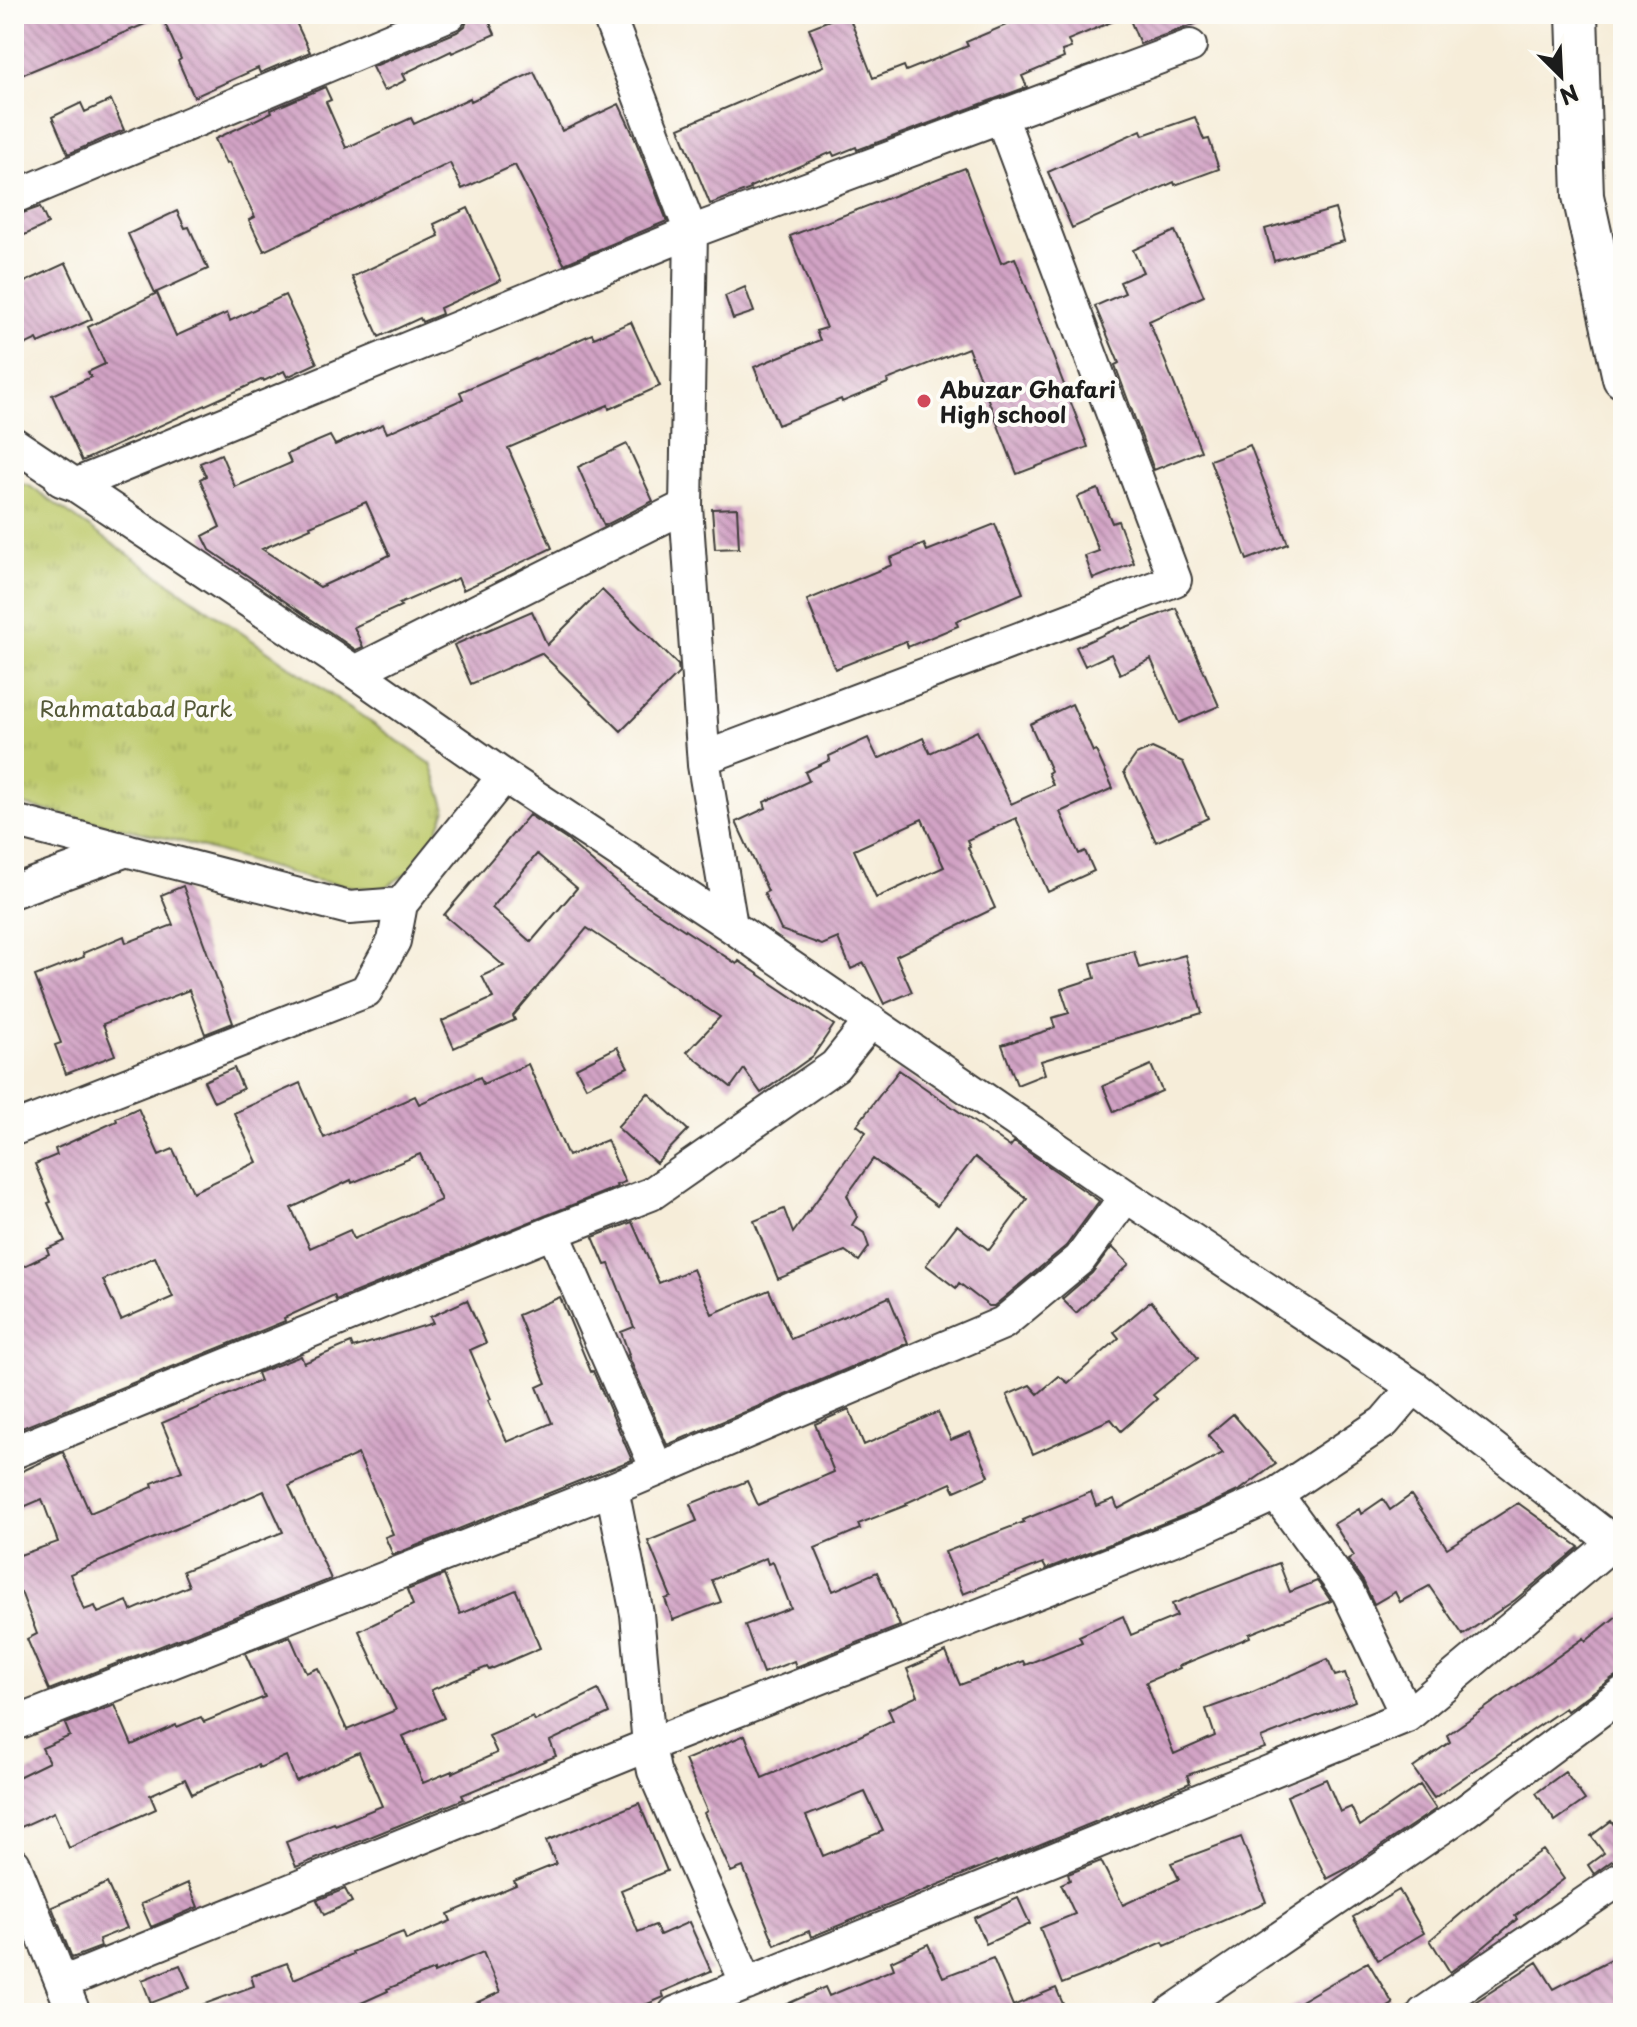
<svg xmlns="http://www.w3.org/2000/svg" width="1637" height="2027" font-family="'Playpen Sans',sans-serif">
	<style>
		.grass { fill: url(#grass-tufts); stroke: #6d7344; stroke-width: 2 }
		.building { fill: url(#building-back-hatch); fill-rule: evenodd }
		.lines { fill: none; stroke-linecap: round; stroke-linejoin: round }
		.minor-casing { stroke: #3d3b38; stroke-width: 36 }
		.major-casing { stroke: #3d3b38; stroke-width: 44 }
		.minor { stroke: #fff; stroke-width: 32 }
		.major { stroke: #fff; stroke-width: 40 }
		.poi-dot { fill: #d1495b; stroke: #fdfcf7; stroke-width: 3 }
		.labels { text-anchor: middle; dominant-baseline: central; stroke-width: 8; stroke-linejoin: round; paint-order: stroke }
		.poi-label { font-size: 22px; font-weight: bold; fill: #1c1c1c; stroke: #fdfcf7; text-anchor: start }
		.park-label { font-size: 22px; fill: #555938; stroke: #fdfcf7 }
	</style>
	<defs>
		<pattern id="grass-tufts" width="24" height="20" patternUnits="userSpaceOnUse" patternTransform="scale(2)"><rect width="24" height="20" fill="#beca6c"/><path d="M3 7l-1-3M5 7V3M7 7l1-3M15 17l-1-3M17 17v-4M19 17l1-3" fill="none" stroke="#a3ad5d"/></pattern>
		<pattern id="building-back-hatch" width="6" height="6" patternUnits="userSpaceOnUse" patternTransform="scale(2)"><rect width="6" height="6" fill="#d2a3c5"/><path d="M-1 5l2 2M0 0l6 6M5-1l2 2" fill="none" stroke="#aa849f"/></pattern>
	</defs>
	<rect width="100%" height="100%" fill="#fdfcf7"/>
	<filter id="ink" filterUnits="userSpaceOnUse"><feTurbulence type="fractalNoise" baseFrequency=".0125" numOctaves="2"/><feDisplacementMap in="SourceGraphic" scale="16" xChannelSelector="R" yChannelSelector="G"/><feConvolveMatrix kernelMatrix="1 2 1 2 8 2 1 2 1" color-interpolation-filters="sRGB"/></filter>
	<filter id="wash" filterUnits="userSpaceOnUse"><feTurbulence type="fractalNoise" baseFrequency=".006" numOctaves="4" result="noise"/><feDisplacementMap in="SourceGraphic" scale="32" xChannelSelector="R" yChannelSelector="G"/><feGaussianBlur stdDeviation="1.8" result="paint"/><feColorMatrix in="noise" values="0 0 0 0 0 0 0 0 0 0 0 0 0 0 0 0 0 1.4 0 .05"/><feComposite in="paint" operator="in"/></filter>
	<g filter="url(#wash)">
		<rect width="100%" height="100%" fill="#f6edd9"/>
		<path class="grass" d="M14 484 28 485 431 764 446 809 426 860 383 889 355 887 314 880 183 842 14 803Z"/>
		<g id="blocks">
			<path class="building" d="M14 14H292L310 52 260 73 258 68 194 97 178 61 181 59 162 17 14 78Z
				M483 14H486L495 34 452 53 451 51 403 74 406 80 384 91 372 67 457 32 465 26 467 21Z
				M845 14H848L873 78 904 66 906 71 968 46 966 42 1011 23 1008 14 1220 15 1140 44 1128 15 1068 40 1071 48 1062 51 1064 58 1022 76 1027 87 857 150 856 147 834 156 832 152 750 187 751 189 710 204 679 128 824 66 809 28Z
				M534 72 562 131 619 104 633 134 667 221 564 264 515 165 462 189 450 163 264 251 249 220 255 217 229 163 226 164 215 139 272 112 271 110 325 87 331 100 326 102 346 148 411 118 414 124 470 98 471 101Z
				M111 100 124 130 68 154 52 117 81 103 85 112Z
				M1195 117 1204 140 1209 139 1219 169 1175 185 1174 182 1072 228 1048 172 1141 130 1143 135Z
				M965 168 1001 263 1015 258 1088 447 1017 474 968 348 887 380 888 383 842 402 841 399 778 425 754 367 820 340 816 331 826 328 790 236Z
				M40 207 48 224 14 240V216Z
				M468 208 501 280 440 308 442 314 422 322 420 318 379 337 352 277 439 236 434 224Z
				M1335 209 1344 241 1274 261 1265 229Z
				M177 211 185 228 189 227 208 269 155 293 128 234Z
				M1175 231 1204 296 1149 321 1201 451 1154 470 1115 365 1119 363 1095 306 1125 293 1120 282 1143 272 1133 250Z
				M66 263 92 319 39 343 37 339 14 350V287Z
				M745 287 754 312 733 319 725 296Z
				M157 293 176 336 227 313 230 321 285 295 317 363 287 377 284 371 264 381 263 379 82 461 52 395 91 377 88 372 105 364 88 327Z
				M631 322 660 386 609 409 608 405 508 448 552 548 463 590 458 578 399 604 401 606 354 627 363 647 356 650 210 550 203 536 220 527 200 479 206 476 200 463 221 454 235 487 291 463 287 454 330 436 335 445 383 424 387 433 463 399 460 392 592 334 594 338ZM366 502 390 555 320 587 262 549 311 528 310 526Z
				M627 444 653 501 604 526 578 467Z
				M1250 445 1288 544 1247 560 1210 460Z
				M1098 489 1112 523 1118 521 1134 563 1093 579 1085 556 1099 551 1077 497Z
				M737 508 739 548 715 549 712 509Z
				M995 524 1023 593 956 621 958 626 908 647 906 641 835 669 807 600 892 565 890 558 924 544 927 551Z
				M602 590 678 665 679 673 621 731 541 653 471 684 454 645 532 611 547 645Z
				M1176 608 1219 706 1179 723 1151 659 1120 674 1111 654 1085 666 1076 647 1120 627 1121 629Z
				M1072 704 1093 752 1096 751 1113 788 1060 812 1079 854 1085 851 1094 871 1048 892 1016 818 967 840 970 847 968 848 995 908 896 956 912 992 884 1004 864 963 851 969 838 938 822 945 781 930 764 893 768 891 736 822 766 808 764 802 809 781 805 772 830 760 829 756 868 738 878 759 923 738 930 753 977 731 1011 804 1053 785 1048 773 1051 771 1030 724ZM922 819 944 867 876 898 854 850Z
				M1152 748 1183 762 1208 818 1156 842 1124 772 1136 755Z
				M529 815 567 840 634 897 737 964 739 961 834 1025 813 1056 761 1093 744 1069 731 1087 687 1052 720 1017 587 928 513 1016 515 1020 454 1048 442 1021 493 998 482 976 504 966 444 915ZM537 854 577 888 531 942 492 908Z
				M183 886 233 1023 205 1034 189 990 103 1024 115 1055 66 1074 55 1045 61 1043 35 976 84 957 83 953 124 936 126 943 173 925 161 895Z
				M1134 951 1139 968 1185 955 1202 1013 1041 1061 1045 1074 1017 1085 1002 1045 1055 1028 1052 1018 1069 1013 1061 989 1095 978 1091 963Z
				M617 1047 628 1067 586 1087 576 1068Z
				M528 1064 568 1156 607 1140 625 1182 616 1185 617 1187 336 1300 334 1295 284 1318 285 1321 22 1428 14 1411V1271L49 1254 47 1249 65 1241 48 1203 51 1202 35 1164 57 1155 55 1149 117 1121 116 1118 138 1108 159 1155 173 1149 193 1192 257 1162 234 1113 300 1083 324 1138 415 1096 419 1104 480 1077 483 1084ZM420 1154 441 1200 354 1239 350 1230 310 1248 291 1208 351 1180 352 1183ZM155 1257 173 1297 121 1320 103 1280Z
				M1151 1065 1162 1091 1114 1112 1103 1086Z
				M234 1068 243 1089 214 1102 204 1081Z
				M899 1070 1010 1147 1014 1142 1099 1201 1066 1246 994 1306H989L959 1283 956 1288 926 1265 957 1225 989 1250 1027 1199 975 1157 937 1206 873 1159 847 1195 857 1217 852 1225 864 1233 869 1247 859 1261 845 1251 778 1279 754 1221 784 1209 793 1233 866 1132 857 1125Z
				M648 1093 688 1130 656 1163 617 1127Z
				M632 1222 659 1283 693 1269 712 1314 769 1290 791 1339 889 1297 908 1343 667 1445 628 1355 629 1354 621 1332 634 1327 609 1264 605 1265 593 1237Z
				M1112 1247 1129 1264 1076 1313 1062 1299 1092 1273Z
				M560 1297 591 1372 593 1371 632 1460 393 1555 385 1537 393 1534 358 1454 289 1486 331 1579 49 1690 27 1639 37 1634 21 1592 14 1595V1557L58 1542 42 1499 14 1511V1475L63 1452 90 1513 153 1487 152 1483 182 1471 162 1423 260 1381 257 1373 301 1356 304 1363 351 1343 353 1348 433 1323 430 1317 467 1300 486 1343 470 1350 491 1399 488 1400 507 1442 552 1423 537 1387 546 1383 518 1315ZM264 1491 283 1532 183 1571 189 1586 131 1611 127 1601 98 1613 95 1606 84 1610 70 1574Z
				M1151 1301 1198 1358 1153 1395 1157 1399 1121 1431 1111 1419 1033 1454 1007 1395 1030 1385 1038 1394 1059 1376 1068 1383 1119 1338 1114 1332Z
				M849 1409 864 1445 938 1412 951 1440 970 1432 989 1476 955 1491 951 1483 906 1503 907 1505 858 1524 860 1529 815 1548 833 1591 877 1572 900 1626 796 1667 794 1661 763 1673 745 1625 791 1608 773 1562 768 1564 766 1558 712 1580 721 1602 673 1620 665 1599 671 1597 648 1541 697 1521 690 1504 747 1481 758 1505 834 1472 815 1424Z
				M1233 1414 1276 1464 1240 1490 1197 1510 1046 1569 1043 1563 963 1594 945 1552 1024 1522 1023 1520 1091 1492 1096 1506 1114 1499 1118 1509 1223 1453 1208 1435Z
				M1411 1495 1447 1548 1518 1503 1579 1547 1515 1600 1463 1635 1429 1586 1400 1602 1395 1592 1374 1604 1363 1581 1348 1560 1354 1556 1334 1524 1359 1509 1361 1514 1383 1499 1390 1510Z
				M1279 1563 1290 1592 1317 1581 1331 1601 1249 1634 1250 1637 1179 1666 1180 1668 1146 1682 1174 1754 1215 1736 1206 1709 1253 1692 1328 1659 1335 1676 1345 1673 1355 1701 1261 1738 1265 1748 1187 1775 1190 1783 997 1862 996 1861 811 1937 809 1931 775 1945 743 1867 731 1872 704 1813 707 1811 685 1760 745 1735 762 1778 843 1744 893 1720 888 1709 918 1696 907 1669 946 1652 960 1685 1023 1661 1025 1665 1082 1642 1079 1636 1123 1616 1131 1635 1177 1616 1172 1604ZM865 1792 883 1831 823 1856 806 1816Z
				M444 1575 460 1614 516 1590 540 1648 489 1670 487 1667 431 1690 444 1718 403 1736 423 1783 452 1771V1773L497 1753 489 1736 533 1717 535 1721 598 1690 609 1713 550 1741 556 1756 462 1795 464 1799 296 1867 286 1842 334 1823 335 1825 382 1806 359 1752 296 1781 286 1756 259 1768 258 1765 192 1794 185 1779 150 1795 156 1809 69 1848 54 1812 19 1828 14 1816V1779L49 1762 42 1748 70 1736 65 1724 115 1705 132 1745 176 1725 177 1727 201 1717 204 1722 265 1697 245 1653 290 1636 306 1673 318 1668 347 1730 396 1710 359 1631 413 1605 407 1590Z
				M1623 1611V1672L1612 1678 1567 1711 1565 1708 1434 1798 1413 1768 1450 1742 1447 1735 1584 1638 1586 1641Z
				M1565 1772 1585 1800 1555 1821 1536 1793Z
				M1326 1779 1340 1812 1351 1807 1360 1826 1420 1785 1436 1809 1348 1868 1327 1879 1298 1822 1287 1796Z
				M639 1803 667 1871 621 1890 638 1932 655 1925 660 1935 689 1922 711 1971 662 1992 664 1997 626 2013H454L500 1992 483 1952 434 1973V1970L387 1989 388 1991 339 2013H189L188 2010 254 1986 251 1976 287 1963 294 1979 353 1954 352 1952 403 1932 406 1940 451 1921 448 1914 516 1885 514 1881 556 1864 546 1841Z
				M1623 1820V1858L1612 1861 1594 1874 1588 1865 1604 1853 1591 1836 1611 1821 1614 1825Z
				M1241 1837 1266 1902 1165 1946 1163 1942 1115 1963 1062 1984 1040 1928 1075 1914 1061 1884 1070 1880 1068 1874 1101 1861 1123 1905 1179 1879 1171 1863Z
				M1543 1850 1564 1879 1515 1916 1517 1919 1473 1956 1450 1972 1430 1940 1510 1872Z
				M107 1883 127 1928 99 1939 101 1947 72 1958 52 1907Z
				M188 1883 198 1907 151 1927 141 1904Z
				M345 1889 352 1902 324 1915 317 1900Z
				M1399 1890 1424 1933 1378 1960 1353 1917Z
				M1018 1898 1030 1924 986 1944 974 1918Z
				M928 1944 943 1977 993 1958 1013 2006 1056 1988 1067 2013H767L825 1987 829 1996 894 1969 891 1961Z
				M1623 1953V2013H1458L1537 1962 1554 1989Z
				M1368 1962 1393 2004 1378 2013H1280Z
				M180 1965 190 1988 151 2003 142 1980Z"/>
		</g>
	</g>
	<g filter="url(#ink)">
		<use href="#blocks" fill-opacity="0" stroke="#3d3b38" stroke-width="2"/>
		<g class="lines">
			<g class="minor-casing">
				<path id="minor" d="M608 14 691 232 686 506 704 765 731 926
					M14 197 450 14
					M14 444 355 672 504 776 731 926 1126 1196 1414 1387 1623 1549
					M61 480 75 485 691 232 1190 46
					M355 672 686 506
					M704 758 1175 580 1001 116
					M14 821 349 908 401 904 504 776
					M14 891 127 850
					M14 1129 366 991 394 941 401 904
					M553 1232 657 1469
					M14 1452 553 1232 651 1194 835 1066 871 1021
					M612 1489 637 1614 649 1745 654 1771 747 1984
					M1276 1494 1348 1592 1407 1716
					M14 1724 612 1489 1003 1323 1080 1259 1126 1196
					M14 1864 74 2013
					M62 1983 649 1745 1204 1527 1276 1494 1384 1422 1414 1387
					M675 2013 1407 1716 1613 1543
					M1170 2013 1463 1813 1623 1693
					M1424 2013 1623 1877"/>
			</g>
			<g class="major-casing">
				<path id="major" d="M1577 14 1583 196 1623 378"/>
			</g>
			<use href="#minor" class="minor"/>
			<use href="#major" class="major"/>
		</g>
	</g>
	<circle class="poi-dot" cx="924" cy="401" r="8"/>
	<g class="labels">
		<g class="poi-label">
			<text x="940" y="388">Abuzar Ghafari<tspan x="940" dy="25">High school</tspan></text>
		</g>
		<g class="park-label">
			<text x="136" y="707">Rahmatabad Park</text>
		</g>
	</g>
	<rect width="1637" height="2027" fill="none" stroke="#fdfcf7" stroke-width="48"/>
	<g transform="translate(1561 76) rotate(156)" stroke="#fdfcf7" stroke-width="6" paint-order="stroke">
	<path d="M0-6L14 30L0 20L-14 30Z" fill="#1c1c1c"/>
	<text y="-12" font-size="22" font-weight="bold" text-anchor="middle" fill="#1c1c1c">N</text>
	</g>
</svg>
